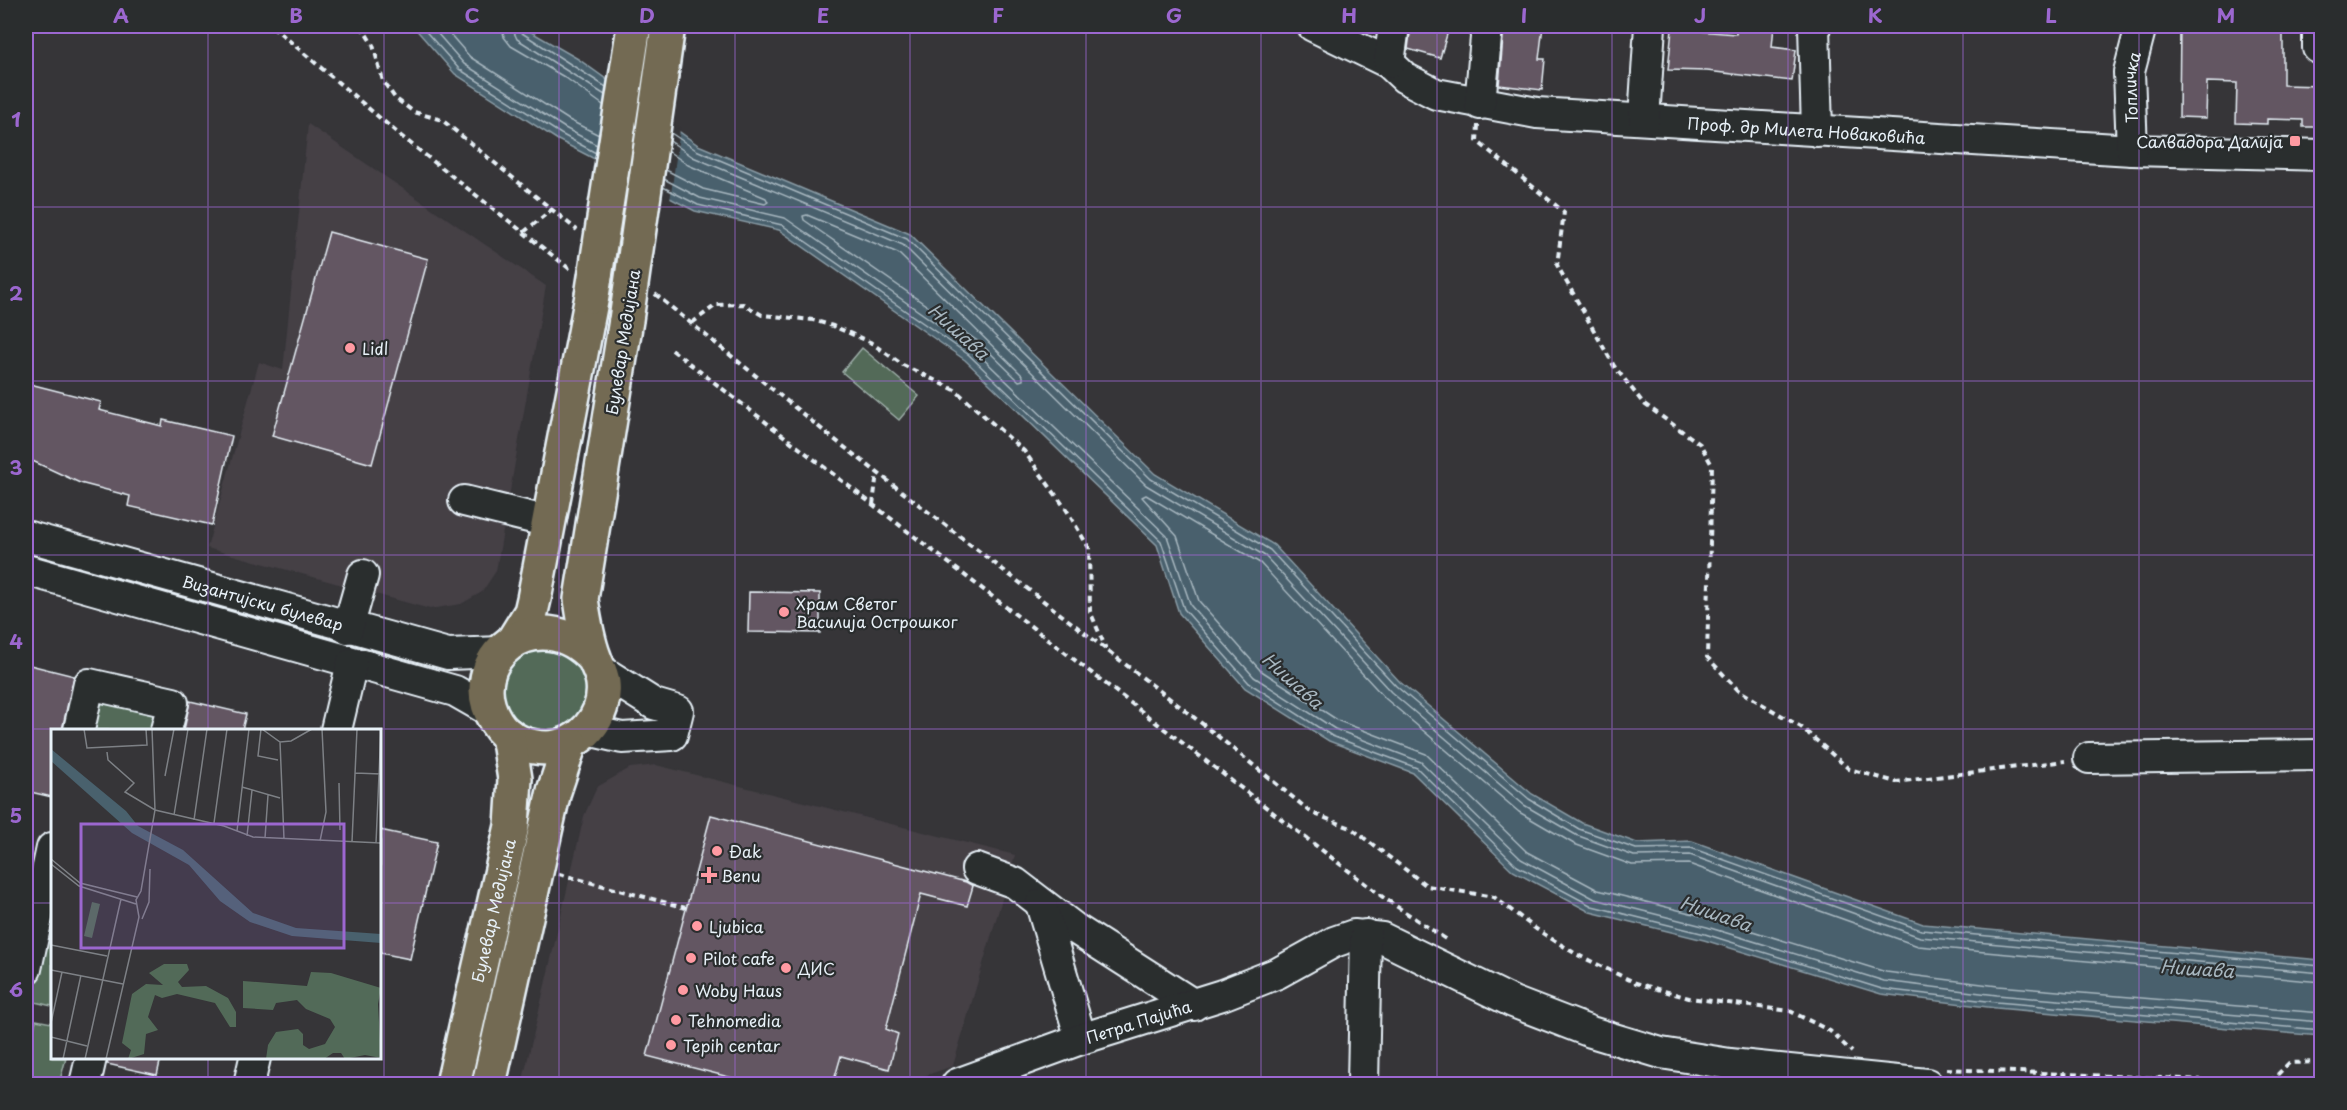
<svg xmlns="http://www.w3.org/2000/svg" width="2347" height="1110" font-family="'Playpen Sans',sans-serif">
	<style>
		.built { fill: #443f45 }
		.green { fill: #526a58; stroke: #9daea8; stroke-width: 1.5 }
		.water { fill: #49616d; stroke: #899ba5; stroke-width: 1.5 }
		.pier { fill: #363538 }
		.lines { fill: none; stroke-linecap: round; stroke-linejoin: round }
		.shore { stroke: #a8b7c0; stroke-width: 1.5 }
		.building { fill: #645662; stroke: #e8f1f8; stroke-width: 1.5 }
		.minor-casing { stroke: #e8f1f8; stroke-width: 34 }
		.major-casing { stroke: #e8f1f8; stroke-width: 38 }
		.path { stroke: #e8f1f8; stroke-width: 4; stroke-dasharray: 6 4.5; stroke-linecap: butt }
		.minor { stroke: #2a2d2e; stroke-width: 30 }
		.major { stroke: #736b52; stroke-width: 33 }
		.major-bridge-casing { stroke: #e8f1f8; stroke-width: 38; stroke-linecap: butt }
		.major-bridge { stroke: #736b52; stroke-width: 33 }
		.grid { fill: none; stroke: #9c67d0; stroke-width: 1.5; stroke-opacity: 0.55 }
		.poi-dot { fill: #ff9aa2; stroke: #2a2d2e; stroke-width: 2 }
		.labels { text-anchor: middle; dominant-baseline: central; stroke-width: 4.5; stroke-linejoin: round; paint-order: stroke }
		.street-label { font-size: 16px; fill: #e8f1f8; stroke: #2a2d2e }
		.poi-label { font-size: 16px; fill: #e8f1f8; stroke: #2a2d2e; text-anchor: start }
		.water-label { font-size: 18px; font-style: italic; fill: #a8b7c0; stroke: #2a2d2e }
		.inset-road { fill: none; stroke: #7d8085; stroke-width: 1.5 }
		.view { fill: #9c67d0; fill-opacity: 0.15; stroke: #9c67d0; stroke-width: 3 }
		.inset-edge { fill: none; stroke: #e8f1f8; stroke-width: 3 }
		.neatline { fill: none; stroke: #9c67d0; stroke-width: 2 }
		.grid-label { font-size: 20px; text-anchor: middle; font-weight: bold; fill: #9c67d0 }
	</style>
	<rect width="100%" height="100%" fill="#363538"/>
	<filter id="ink" filterUnits="userSpaceOnUse"><feTurbulence type="fractalNoise" baseFrequency=".0167" numOctaves="2"/><feDisplacementMap in="SourceGraphic" scale="12" xChannelSelector="R" yChannelSelector="G"/><feConvolveMatrix kernelMatrix="1 2 1 2 8 2 1 2 1" color-interpolation-filters="sRGB"/></filter>
	<g filter="url(#ink)">
		<path class="built" d="M308 124 546 286 496 571 482 592 461 604 430 609 207 548 259 362 283 370Z
			M656 765 1015 855 953 1066 901 1084H522L584 816 597 787 630 768Z"/>
		<path class="green" d="M862 348 919 396 899 420 842 372Z
			M503 691a42 42 0 1 1 84 0a42 42 0 1 1-84 0Z
			M96 693 164 709 159 730H87Z
			M52 883V1006L26 1000Z
			M36 1020 52 1023V1058H66L59 1084H26V1066Z"/>
		<path class="water" d="M413 26H521L578 59 698 145 910 234 1155 474 1274 545 1400 682 1532 794 1582 823 1637 843 1692 841 1923 924 2321 960V1036L1996 1008 1881 994 1704 940 1590 912 1513 871 1413 773 1329 741 1245 688 1179 613 1157 545 965 360 779 230 695 211 558 140 455 74Z"/>
		<path class="pier" d="M612 80 680 129 670 201 599 164Z"/>
		<g class="lines">
			<path class="shore" d="M421 26 459 69 561 134 596 153
				M431 26 464 64 565 128 597 145
				M443 26 470 57 569 120 599 135
				M502 26 504 37 511 46 566 78 603 105
				M511 26 517 39 605 95
				M519 26 522 33 606 87
				M671 133 696 150 907 239 1151 479 1270 550 1396 686 1529 799 1579 829 1636 849 1691 848 1921 930 2322 966
				M670 141 693 157 903 245 1146 485 1265 556 1391 692 1524 805 1576 835 1634 856 1690 855 1920 937 2322 973
				M666 170 703 189 765 204 768 202 766 198 688 165 668 151
				M664 179 700 198 785 218 973 349 1167 536 1191 606 1254 677 1335 729 1421 762 1521 859 1595 899 1707 927 1884 981 1997 995 2322 1022
				M663 187 698 205 782 225 969 355 1161 541 1184 609 1249 683 1332 736 1417 768 1517 866 1592 906 1705 934 1882 989 1996 1002 2322 1030
				M807 215 898 253 1023 376V380L1019 381 979 342 804 220 803 216Z
				M2322 982 1918 946 1689 864 1632 865 1574 844 1519 812 1386 699 1260 563 1146 495 1142 497 1177 536 1199 601 1260 670 1339 721 1426 754 1527 852 1598 890 1710 918 1886 972 1998 986 2322 1013"/>
		</g>
		<path class="building" d="M1411 26H1430L1448 31 1440 58 1408 49Z
			M1504 26H1543L1539 59H1545L1542 90 1499 85Z
			M1737 26H1774L1772 47 1796 50 1792 81 1707 71 1668 70 1672 29 1736 34Z
			M2180 26H2283V85L2322 86V127H2303V120L2267 119V124L2236 123 2237 83 2207 82 2206 118 2179 117Z
			M329 232 428 259 372 464 272 436Z
			M26 383 101 402 99 410 162 426 163 420 232 436 212 525 128 506 130 496 80 483 26 458Z
			M749 592 820 593V633L748 632Z
			M26 664 74 676 62 730H52V797L26 791Z
			M190 701 246 714 242 730H184Z
			M711 815 966 882 973 886 967 906 921 894 886 1029 898 1034 889 1069 841 1056 833 1084H756L647 1056Z
			M380 830 437 842 410 959 380 953Z
			M108 1058H161L157 1075 107 1064Z"/>
		<g class="lines">
			<g class="minor-casing">
				<g id="minor">
					<path id="s1" d="M1313 26 1389 63 1405 78 1436 94 1537 113 2132 150 2322 155"/>
					<path d="M1814 26 1817 131"/>
					<path d="M2318 26V48"/>
					<path d="M1389 63 1394 26"/>
					<path d="M1480 104 1487 26"/>
					<path d="M1644 119 1650 26"/>
					<path id="s2" d="M2132 150 2129 72 2141 26"/>
					<path d="M464 501 549 522"/>
					<path id="s3" d="M26 536 448 654 501 652"/>
					<path d="M26 570 455 691 490 711"/>
					<path d="M348 628 363 575"/>
					<path d="M79 730 89 684 173 703 166 730"/>
					<path d="M336 730 352 663"/>
					<path d="M587 730 622 738 672 735 678 711 654 704 600 670"/>
					<path d="M2089 758 2322 755"/>
					<path d="M977 869 1015 883 1074 928 1194 1005"/>
					<path d="M1041 904 1081 1039"/>
					<path d="M26 969 52 848"/>
					<path d="M85 1084 91 1058"/>
					<path d="M249 1084 255 1058"/>
					<path id="s4" d="M957 1084 1081 1039 1222 995 1278 973 1334 942 1354 935 1382 938 1513 1002 1591 1032 1661 1053 1730 1064 1927 1084"/>
					<path d="M1363 1084 1366 935"/>
				</g>
			</g>
			<g class="major-casing">
				<g id="major">
					<path d="M513 641 531 612 534 599 592 296"/>
					<path d="M594 658C537 596 458 661 496 722 507 740 528 748 547 748 581 747 607 716 603 683 602 673 597 666 594 657 587 639 584 619 581 599L626 320"/>
					<path id="s5" d="M453 1084 512 826 515 779 508 735"/>
					<path d="M489 1084 554 791 570 743"/>
				</g>
			</g>
			<path class="path" d="M272 26 401 136 571 270
				M361 26 373 45 383 81 395 98 414 112 442 120 577 230
				M1478 125 1477 141 1564 212 1557 265 1614 366 1643 403 1700 444 1712 465 1707 657 1738 690 1801 727 1849 769 1896 782 2065 761
				M524 232 551 210
				M655 294 830 436 1209 729 1312 813 1351 828 1427 886 1494 897 1536 929 1576 954 1636 983 1689 998 1790 1011 1830 1031 1852 1052
				M692 323 716 305 743 304 762 315 813 320 833 326 870 342 903 365 955 390 1024 451 1066 509 1089 548 1090 611 1106 649
				M672 350 1384 898 1447 940
				M873 505 877 472
				M559 874 686 908
				M1946 1069 2301 1084
				M2270 1082 2289 1063 2322 1062"/>
			<use href="#minor" class="minor"/>
			<use href="#major" class="major"/>
			<g class="major-bridge-casing">
				<path id="major-bridge" d="M592 296 634 26
					M626 320 668 26"/>
			</g>
			<use href="#major-bridge" class="major-bridge"/>
		</g>
	</g>
	<path class="grid" d="M208 26V730M384 26V1084M559 26V1084M735 26V1084M910 26V1084M1086 26V1084M1261 26V1084M1437 26V1084M1612 26V1084M1788 26V1084M1963 26V1084M2139 26V1084M26 207H2322M26 381H2322M26 555H2322M26 729H2322M26 903H52M380 903H2322M208 1058V1084"/>
	<g class="poi-dot">
		<rect x="2289" y="135" width="12" height="12" rx="3"/>
		<circle cx="350" cy="348" r="6"/>
		<circle cx="784" cy="612" r="6"/>
		<circle cx="717" cy="851" r="6"/>
		<path d="M706 866h6v6h6v6h-6v6h-6v-6h-6v-6h6z"/>
		<circle cx="697" cy="926" r="6"/>
		<circle cx="691" cy="958" r="6"/>
		<circle cx="786" cy="968" r="6"/>
		<circle cx="683" cy="990" r="6"/>
		<circle cx="676" cy="1020" r="6"/>
		<circle cx="671" cy="1045" r="6"/>
	</g>
	<g class="labels">
		<g class="street-label">
			<text stroke="none"><textPath href="#s2" startOffset="63">Топличка</textPath></text>
			<text stroke="none"><textPath href="#s1" startOffset="514">Проф. др Милета Новаковића</textPath></text>
			<text transform="translate(622 342) rotate(-81)">Булевар Медијана</text>
			<text stroke="none"><textPath href="#s3" startOffset="246">Византијски булевар</textPath></text>
			<text stroke="none"><textPath href="#s5" startOffset="178">Булевар Медијана</textPath></text>
			<text stroke="none"><textPath href="#s4" startOffset="192">Петра Пајића</textPath></text>
		</g>
		<g class="poi-label">
			<text x="2283" y="141" text-anchor="end">Салвадора Далија</text>
			<text x="362" y="348">Lidl</text>
			<text x="796" y="603">Храм Светог<tspan x="796" dy="18">Василија Острошког</tspan></text>
			<text x="729" y="851">Đak</text>
			<text x="721" y="875">Benu</text>
			<text x="709" y="926">Ljubica</text>
			<text x="703" y="958">Pilot cafe</text>
			<text x="798" y="968">ДИС</text>
			<text x="695" y="990">Woby Haus</text>
			<text x="688" y="1020">Tehnomedia</text>
			<text x="683" y="1045">Tepih centar</text>
		</g>
		<g class="water-label">
			<text transform="translate(959 331) rotate(42)">Нишава</text>
			<text transform="translate(1293 680) rotate(42)">Нишава</text>
			<text transform="translate(1716 913) rotate(19)">Нишава</text>
			<text transform="translate(2197 968) rotate(4)">Нишава</text>
		</g>
	</g>
	<g transform="translate(51 729)">
		<rect width="330" height="330" fill="#363538"/>
		<path d="M41 173 49 175 41 209 33 207ZM113 235H136L138 241 127 253 131 258 155 257 177 269 185 283V298H179L164 274 126 265 111 269 104 266 97 288 107 301 95 305 93 325 77 330 80 321 71 314 81 265 95 255 112 256 98 244ZM260 243 280 244 330 259 327 275 330 329 314 326 294 330 290 324H282L273 330H215L217 316 225 303 247 300 252 305V316L258 320 274 315 284 298 279 290 255 280 246 271 225 274 222 281 192 279V252L256 257Z" fill="#526a58"/>
		<path d="M0 20 75 82 87 97 132 121 202 184 245 199 330 205V214L241 207 199 193 169 172 138 136 81 104 0 32Z" fill="#49616d"/>
		<path class="inset-road" d="M33 0 36 19 96 16 95 0M210 0 207 27 227 31M211 0 229 13 240 12 261 0M229 13 233 110M56 23 57 31 83 54 74 63 104 81 173 97 202 108 330 114M304 44 330 45M114 47 123 0M288 54 289 101M191 58 229 69M123 86 137 0M143 91 156 0M163 94 176 0M186 102 198 0M196 107 201 61M214 109 217 66M269 112 275 83 271 0M301 113 306 0M325 114 330 0M0 130 29 154 86 168M0 135 28 157 85 175M91 190 98 173 99 140M0 216 56 227M0 241 72 255M0 294 11 243M0 308 36 317M12 330 30 246M34 330 70 170M55 330 88 188 85 171 90 162 104 81 101 0"/>
		<path class="view" d="M30 95H293V219H30Z"/>
		<rect width="330" height="330" class="inset-edge"/>
	</g>
	<rect width="2347" height="1110" fill="none" stroke="#2a2d2e" stroke-width="66"/>
	<rect x="33" y="33" width="2281" height="1044" class="neatline"/>
	<g class="grid-label">
		<text x="121" y="23">A</text>
		<text x="296" y="23">B</text>
		<text x="472" y="23">C</text>
		<text x="647" y="23">D</text>
		<text x="823" y="23">E</text>
		<text x="998" y="23">F</text>
		<text x="1174" y="23">G</text>
		<text x="1349" y="23">H</text>
		<text x="1524" y="23">I</text>
		<text x="1700" y="23">J</text>
		<text x="1875" y="23">K</text>
		<text x="2051" y="23">L</text>
		<text x="2226" y="23">M</text>
		<text x="16" y="127">1</text>
		<text x="16" y="301">2</text>
		<text x="16" y="475">3</text>
		<text x="16" y="649">4</text>
		<text x="16" y="823">5</text>
		<text x="16" y="997">6</text>
	</g>
</svg>
